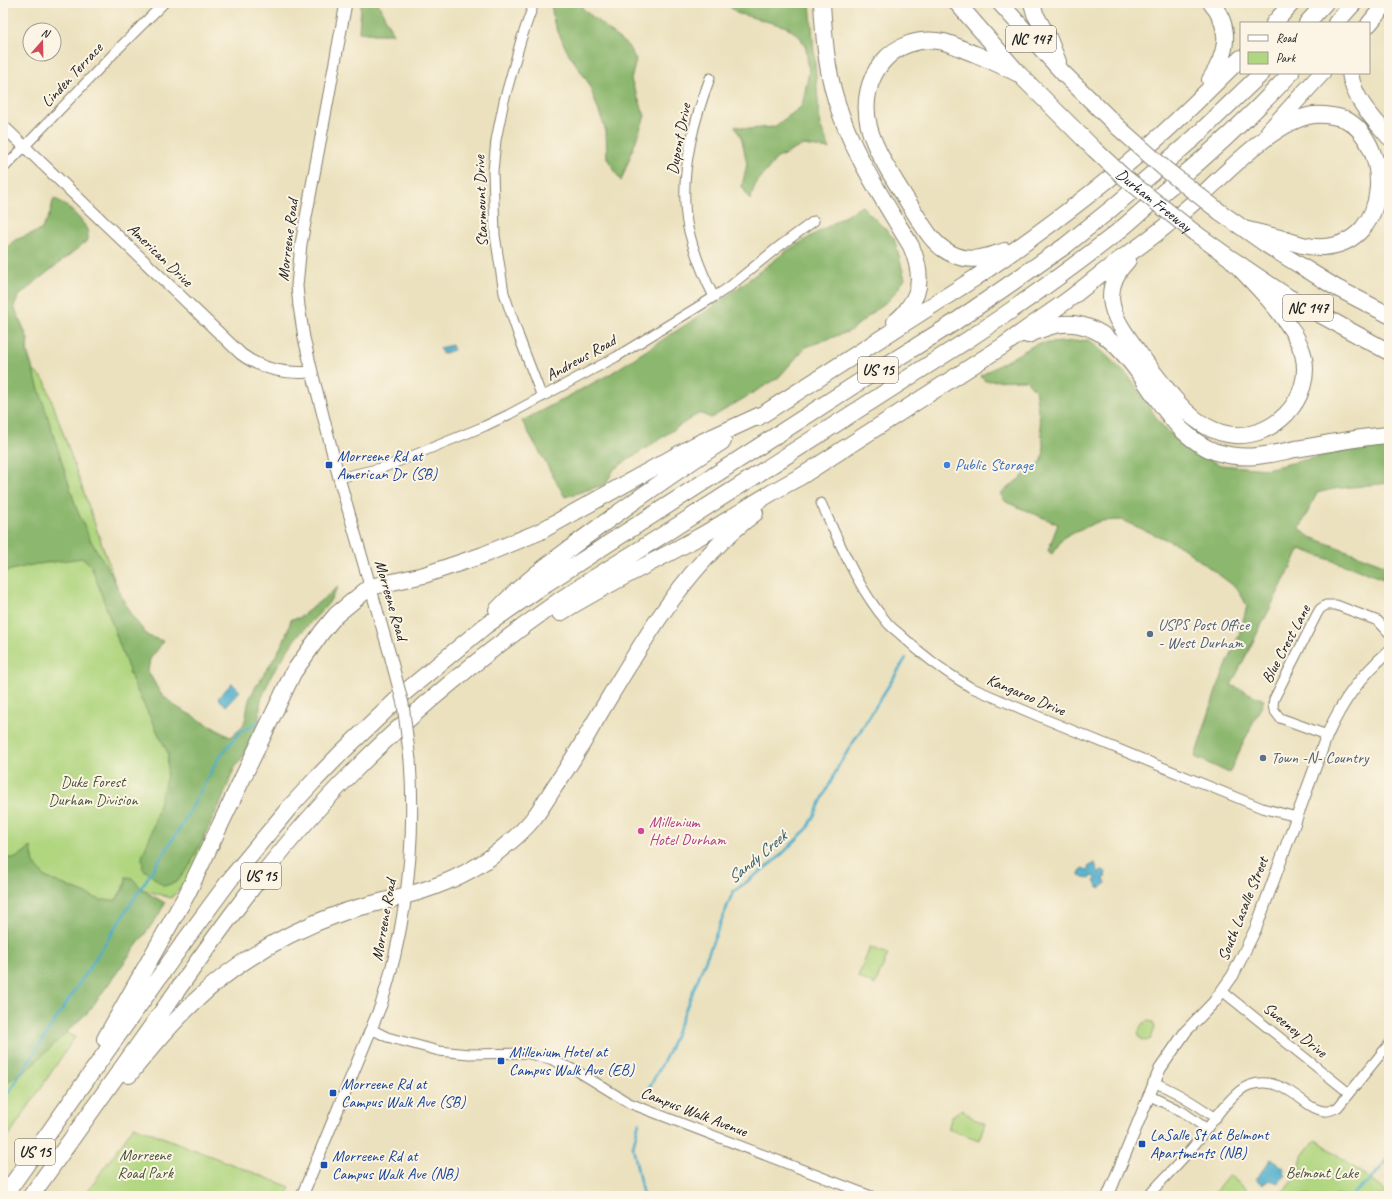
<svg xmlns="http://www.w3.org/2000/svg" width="1392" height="1199" font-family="Caveat,sans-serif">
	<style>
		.green { fill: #b1d680; stroke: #66794e }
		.forest { fill: #8cb76e; stroke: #546a45 }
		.water { fill: #4daecc; stroke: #346574 }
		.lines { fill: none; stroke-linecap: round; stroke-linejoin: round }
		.stream { stroke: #4daecc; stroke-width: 2.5 }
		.minor-casing { stroke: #847e6d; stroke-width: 11 }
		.tertiary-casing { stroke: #847e6d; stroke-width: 13 }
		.motorway-casing { stroke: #847e6d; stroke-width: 18 }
		.minor { stroke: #fff; stroke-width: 9 }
		.tertiary { stroke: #fff; stroke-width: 11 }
		.motorway { stroke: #fff; stroke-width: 16 }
		.tertiary-bridge-casing { stroke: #847e6d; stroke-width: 13; stroke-linecap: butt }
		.motorway-bridge-casing { stroke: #847e6d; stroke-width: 18; stroke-linecap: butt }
		.tertiary-bridge { stroke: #fff; stroke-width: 11 }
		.motorway-bridge { stroke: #fff; stroke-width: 16 }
		.transit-dot { fill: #1a4fb4; stroke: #fcf5e5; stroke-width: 1.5 }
		.shop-dot { fill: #3f7fe0; stroke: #fcf5e5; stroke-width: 1.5 }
		.service-dot { fill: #5c6f8a; stroke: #fcf5e5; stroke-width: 1.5 }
		.hotel-dot { fill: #d1479c; stroke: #fcf5e5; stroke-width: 1.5 }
		.labels { text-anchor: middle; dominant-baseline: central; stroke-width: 4; stroke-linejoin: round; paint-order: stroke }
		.shield { fill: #fcf5e5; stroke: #5f5d58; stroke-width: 1 }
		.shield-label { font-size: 15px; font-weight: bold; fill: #1c1c1c }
		.street-label { font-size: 16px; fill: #1c1c1c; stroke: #fcf5e5 }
		.transit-label { font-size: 16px; fill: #164399; stroke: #fcf5e5; text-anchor: start }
		.shop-label { font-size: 16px; fill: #366cbe; stroke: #fcf5e5; text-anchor: start }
		.service-label { font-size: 16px; fill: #4e5e75; stroke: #fcf5e5; text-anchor: start }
		.park-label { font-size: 16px; fill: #49543a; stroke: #fcf5e5 }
		.hotel-label { font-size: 16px; fill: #b23c85; stroke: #fcf5e5; text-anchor: start }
		.water-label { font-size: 17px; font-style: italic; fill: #325e6b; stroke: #fcf5e5 }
	</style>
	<rect width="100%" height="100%" fill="#fcf5e5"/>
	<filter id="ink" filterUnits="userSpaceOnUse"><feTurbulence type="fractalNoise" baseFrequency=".025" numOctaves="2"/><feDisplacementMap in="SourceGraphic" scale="8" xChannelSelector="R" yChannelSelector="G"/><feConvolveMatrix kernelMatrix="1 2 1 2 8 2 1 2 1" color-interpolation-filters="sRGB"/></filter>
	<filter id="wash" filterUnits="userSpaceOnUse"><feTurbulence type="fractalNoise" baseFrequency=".012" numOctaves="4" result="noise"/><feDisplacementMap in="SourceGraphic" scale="16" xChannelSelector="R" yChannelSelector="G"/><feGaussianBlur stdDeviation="0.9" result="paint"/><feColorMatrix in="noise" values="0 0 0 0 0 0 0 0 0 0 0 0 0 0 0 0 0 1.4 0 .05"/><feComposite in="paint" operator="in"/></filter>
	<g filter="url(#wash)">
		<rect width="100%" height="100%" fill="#ebe1be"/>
		<path class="green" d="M3 342 45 381 206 843 187 880 171 898 125 884 116 900 63 1032 75 1037 3 1144Z
			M870 947 888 954 875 985 858 977Z
			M1148 1021 1153 1022 1155 1027 1151 1039 1146 1041 1141 1039 1138 1034C1140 1028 1141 1023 1148 1021Z
			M962 1109 975 1120 985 1123 979 1140 948 1129 952 1116Z
			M134 1126 290 1187 286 1196H84Z
			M1316 1139 1389 1194V1196H1267L1285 1190 1298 1174 1302 1157Z
			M1229 1175 1255 1196H1212Z"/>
		<path class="forest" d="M361 3H378L393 34H375L359 32Z
			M551 3H584L582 8 628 46 636 60 631 80 645 116 621 181 607 158 606 131 588 82 567 51 554 23Z
			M726 3H810L820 125 830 149 803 145 776 159 755 185 750 200 742 186 747 164 742 140 735 126 749 129 774 127 802 106 809 72 806 48 800 37 787 27 736 13Z
			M54 198C65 204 82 218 87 230 88 232 88 237 88 240L34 283 19 296 14 306 28 339 27 351 77 510 91 541 110 572 131 615 148 636 163 641 158 649 150 659 148 671 160 693 175 706 230 737C234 734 239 731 242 727 248 718 246 705 251 695 265 669 285 649 291 619L299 618 338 587 328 604 295 639 271 676 261 700 257 732 244 755 234 769 221 802 190 865 177 882 164 886 143 869 142 857 151 834 167 775 168 753 134 685 91 565 83 558 32 565 3 572V248H6L15 240 41 230 49 216Z
			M862 206 894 238 905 279 890 299 850 331 806 347 778 378 711 418 699 413 614 469 606 484 565 497 522 421 610 374 710 309 788 250Z
			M1090 340 1129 377 1162 426 1193 453 1221 465 1266 469 1360 447 1389 445V483L1333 489 1317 493 1300 528 1308 536 1389 567V581L1300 549 1231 685 1264 700 1229 773 1195 757 1216 691 1239 635 1247 606 1238 589 1179 545 1121 520 1100 521 1076 531 1064 537 1052 554 1048 551 1058 524 1006 502 1000 494 1041 462 1044 451 1035 390 1026 380 985 381 980 376 1036 344Z
			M31 847 34 863 45 877 101 900H116L125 887 126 877 132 878 144 891 165 903 158 916 89 1011 27 1070 10 1080 3 1089V858H16Z"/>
		<path class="water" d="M452 345 454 350 442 354 440 348Z
			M232 683 240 691 226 706 218 698Z
			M1095 863 1098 872 1103 871 1106 873 1105 878 1104 879 1106 884 1100 888 1099 887 1098 888 1094 881 1096 879 1095 877 1091 876 1090 879 1079 875 1082 868 1087 870 1089 869 1088 867Z
			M1271 1159 1284 1168 1283 1172 1285 1175 1279 1183 1270 1180 1262 1185 1255 1180Z"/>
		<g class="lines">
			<path class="stream" d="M649 1088 668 1053 733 892 777 859 808 828 839 765 906 658
				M3 1101 182 825 218 759 239 733 263 719
				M639 1122 633 1147 643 1196
				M1351 1196 1361 1187 1368 1183 1389 1158"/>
		</g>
	</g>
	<g filter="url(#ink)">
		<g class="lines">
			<g class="minor-casing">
				<path id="minor" d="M534 3 521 40 504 101 496 140 493 171 495 235 504 293 519 337 542 397
					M710 78C693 123 678 180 688 228 694 252 703 275 714 297
					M3 169 118 49 164 3
					M339 478 385 467 485 426 508 415 616 357 714 297 729 287 777 248 814 221
					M821 503C840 543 857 587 886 621 890 627 897 631 902 636 923 656 945 672 970 687L1045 719 1262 808 1297 817
					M1327 735 1280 718 1274 710 1273 705 1274 699 1317 614 1320 609 1326 605H1336L1378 621 1389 633
					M1222 991 1349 1093
					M371 1029 387 1037 439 1051 469 1054 525 1053 550 1059 577 1071 629 1103 871 1196
					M1153 1082C1176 1091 1196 1104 1216 1118
					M1148 1095 1183 1112 1207 1129
					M1148 1196C1162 1180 1178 1165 1191 1149 1206 1133 1230 1091 1250 1085 1272 1078 1288 1089 1305 1102 1310 1106 1317 1110 1324 1111 1329 1112 1334 1109 1338 1107L1389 1044"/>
			</g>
			<g class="tertiary-casing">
				<path id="tertiary" d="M346 3 301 244 297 286 299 306 304 338 312 372 339 478 390 655
					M3 126 241 354C262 370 286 374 312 372
					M302 1196 381 1005C407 924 416 844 410 760
					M1108 1196 1160 1069 1186 1031 1214 1002 1233 975 1256 928 1327 735C1343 700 1360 677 1389 651"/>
			</g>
			<g class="motorway-casing">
				<path id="motorway" d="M822 3C824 35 826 68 836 100 852 153 883 199 911 246 920 267 924 289 908 308 905 313 900 318 895 322
					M957 3 1019 74 1094 149
					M1000 3 1064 74 1119 128
					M1032 3 1035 14 1049 39 1058 62
					M1274 23 1292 3
					M1307 23 1325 3
					M1336 23 1354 3
					M1369 24 1386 3
					M1350 73C1354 100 1372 117 1389 137
					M1210 80C1227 54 1233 28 1211 3
					M1269 131 1322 73
					M1220 212 1267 245 1335 287 1389 315
					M1195 233 1230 258 1288 297 1389 352
					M1005 251C985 257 971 264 950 253 930 243 920 220 908 202 895 181 875 151 869 127 857 78 891 32 944 42 955 45 964 50 975 54 990 60 1004 67 1019 74
					M1128 260C1096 293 1115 320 1137 350 1148 366 1161 382 1173 397 1187 414 1205 430 1227 434 1271 443 1315 399 1303 354 1293 320 1254 284 1230 258
					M1028 335C1037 331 1046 327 1056 325 1119 313 1146 396 1183 431 1193 440 1204 448 1216 452 1247 461 1266 455 1296 449 1327 444 1358 437 1389 435
					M757 418 975 278C1039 234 1102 187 1160 136 1188 111 1214 84 1241 58
					M497 610C522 583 552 562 581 540 627 506 675 472 723 441
					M560 613C604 585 652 563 697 538 732 519 764 495 800 477L1003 346C1023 331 1044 317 1065 302 1082 290 1097 276 1114 264 1124 256 1135 250 1145 242 1164 228 1183 212 1201 196 1228 171 1277 119 1314 115 1324 114 1335 116 1345 119 1392 144 1392 242 1324 247 1308 248 1295 243 1280 238 1268 235 1256 232 1244 229
					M105 1039 187 894 293 673 322 632 336 615 370 587 424 575 483 555 539 532 695 445 765 413
					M129 1075C149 1050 170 1025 193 1003 235 962 285 933 341 913 371 903 403 898 433 887 458 878 484 864 505 846 515 838 525 829 533 819 541 809 548 797 555 786 569 766 582 745 594 723 639 648 683 567 755 513
					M4 1196 184 942 232 877 289 808 313 782 341 753 404 693 485 626 547 583 856 384 952 324 1065 246 1111 209 1194 138 1262 73
					M31 1196C76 1133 121 1069 166 1006 223 925 281 844 351 774 415 709 486 652 560 600 596 576 633 554 669 531 769 466 869 403 969 339 1017 307 1064 274 1110 238 1131 222 1151 202 1172 185 1214 150 1254 113 1291 73"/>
			</g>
			<use href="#minor" class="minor"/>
			<use href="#tertiary" class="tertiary"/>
			<use href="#motorway" class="motorway"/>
			<g class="tertiary-bridge-casing">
				<path id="tertiary-bridge" d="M390 655 403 704 410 760"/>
			</g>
			<g class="motorway-bridge-casing">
				<g id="motorway-bridge">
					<path d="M1119 128 1165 169 1220 212"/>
					<path id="s1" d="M1094 149 1124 177 1195 233"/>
				</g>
			</g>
			<use href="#tertiary-bridge" class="tertiary-bridge"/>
			<use href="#motorway-bridge" class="motorway-bridge"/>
		</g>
	</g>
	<g class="transit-dot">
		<rect x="325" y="461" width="8" height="8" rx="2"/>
		<rect x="497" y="1057" width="8" height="8" rx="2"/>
		<rect x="329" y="1089" width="8" height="8" rx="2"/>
		<rect x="1138" y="1140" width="8" height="8" rx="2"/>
		<rect x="320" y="1161" width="8" height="8" rx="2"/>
	</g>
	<circle class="shop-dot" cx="947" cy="465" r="4"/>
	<g class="service-dot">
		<circle cx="1150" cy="634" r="4"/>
		<circle cx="1263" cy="758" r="4"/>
	</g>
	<circle class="hotel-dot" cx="641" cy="831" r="4"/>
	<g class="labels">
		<g class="shield">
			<rect x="1006" y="26" width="50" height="26" rx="3"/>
			<rect x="1283" y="295" width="50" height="26" rx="3"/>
			<rect x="858" y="357" width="40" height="26" rx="3"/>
			<rect x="241" y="863" width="40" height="26" rx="3"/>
			<rect x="15" y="1139" width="40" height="26" rx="3"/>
		</g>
		<g class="shield-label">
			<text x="1031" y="39">NC 147</text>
			<text x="1308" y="308">NC 147</text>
			<text x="878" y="370">US 15</text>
			<text x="261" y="876">US 15</text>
			<text x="35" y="1152">US 15</text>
		</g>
		<g class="street-label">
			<text transform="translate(72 75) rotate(-47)">Linden Terrace</text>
			<text transform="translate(679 139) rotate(-79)">Dupont Drive</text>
			<text stroke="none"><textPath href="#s1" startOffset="79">Durham Freeway</textPath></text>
			<text transform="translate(481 201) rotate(-92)">Starmount Drive</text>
			<text transform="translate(288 240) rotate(-83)">Morreene Road</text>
			<text transform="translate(160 255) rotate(44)">American Drive</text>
			<text transform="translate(581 358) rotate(-29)">Andrews Road</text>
			<text transform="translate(391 600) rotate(74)">Morreene Road</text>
			<text transform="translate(1286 644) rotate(-62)">Blue Crest Lane</text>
			<text transform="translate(1026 695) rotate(23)">Kangaroo Drive</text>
			<text transform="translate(1243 909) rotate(-68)">South Lasalle Street</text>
			<text transform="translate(384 920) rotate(-80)">Morreene Road</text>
			<text transform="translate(1295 1030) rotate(39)">Sweeney Drive</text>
			<text transform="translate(694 1112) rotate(21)">Campus Walk Avenue</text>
		</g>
		<g class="transit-label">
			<text x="337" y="456">Morreene Rd at<tspan x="337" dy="18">American Dr (SB)</tspan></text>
			<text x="509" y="1052">Millenium Hotel at<tspan x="509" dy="18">Campus Walk Ave (EB)</tspan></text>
			<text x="341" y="1084">Morreene Rd at<tspan x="341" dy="18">Campus Walk Ave (SB)</tspan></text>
			<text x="1150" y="1135">LaSalle St at Belmont<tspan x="1150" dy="18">Apartments (NB)</tspan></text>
			<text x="332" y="1156">Morreene Rd at<tspan x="332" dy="18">Campus Walk Ave (NB)</tspan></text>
		</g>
		<g class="shop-label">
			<text x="955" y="465">Public Storage</text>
		</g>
		<g class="service-label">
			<text x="1158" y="625">USPS Post Office<tspan x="1158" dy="18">- West Durham</tspan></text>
			<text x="1271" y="758">Town -N- Country</text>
		</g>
		<g class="park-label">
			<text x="93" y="782">Duke Forest<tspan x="93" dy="18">Durham Division</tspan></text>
			<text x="145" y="1155">Morreene<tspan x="145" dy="18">Road Park</tspan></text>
			<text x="1322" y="1173">Belmont Lake</text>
		</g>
		<g class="hotel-label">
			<text x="649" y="822">Millenium<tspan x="649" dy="18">Hotel Durham</tspan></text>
		</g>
		<g class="water-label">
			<text transform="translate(757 857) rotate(-40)">Sandy Creek</text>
		</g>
	</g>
	<rect width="1392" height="1199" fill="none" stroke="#fcf5e5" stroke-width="16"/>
	<rect x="1240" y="22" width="130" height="52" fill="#fcf5e5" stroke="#a29e95"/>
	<rect x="1248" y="35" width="20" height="6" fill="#ffffff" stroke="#a29e95"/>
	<text x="1276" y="42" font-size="12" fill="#1c1c1c">Road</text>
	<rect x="1248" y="52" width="20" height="12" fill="#b1d680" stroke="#a29e95"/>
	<text x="1276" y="62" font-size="12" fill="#1c1c1c">Park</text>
	<g transform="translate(42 42) rotate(20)"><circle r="19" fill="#fcf5e5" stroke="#a29e95"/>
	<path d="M0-3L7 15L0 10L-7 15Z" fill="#d1495b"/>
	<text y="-6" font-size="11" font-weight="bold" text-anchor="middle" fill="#1c1c1c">N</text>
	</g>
</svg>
